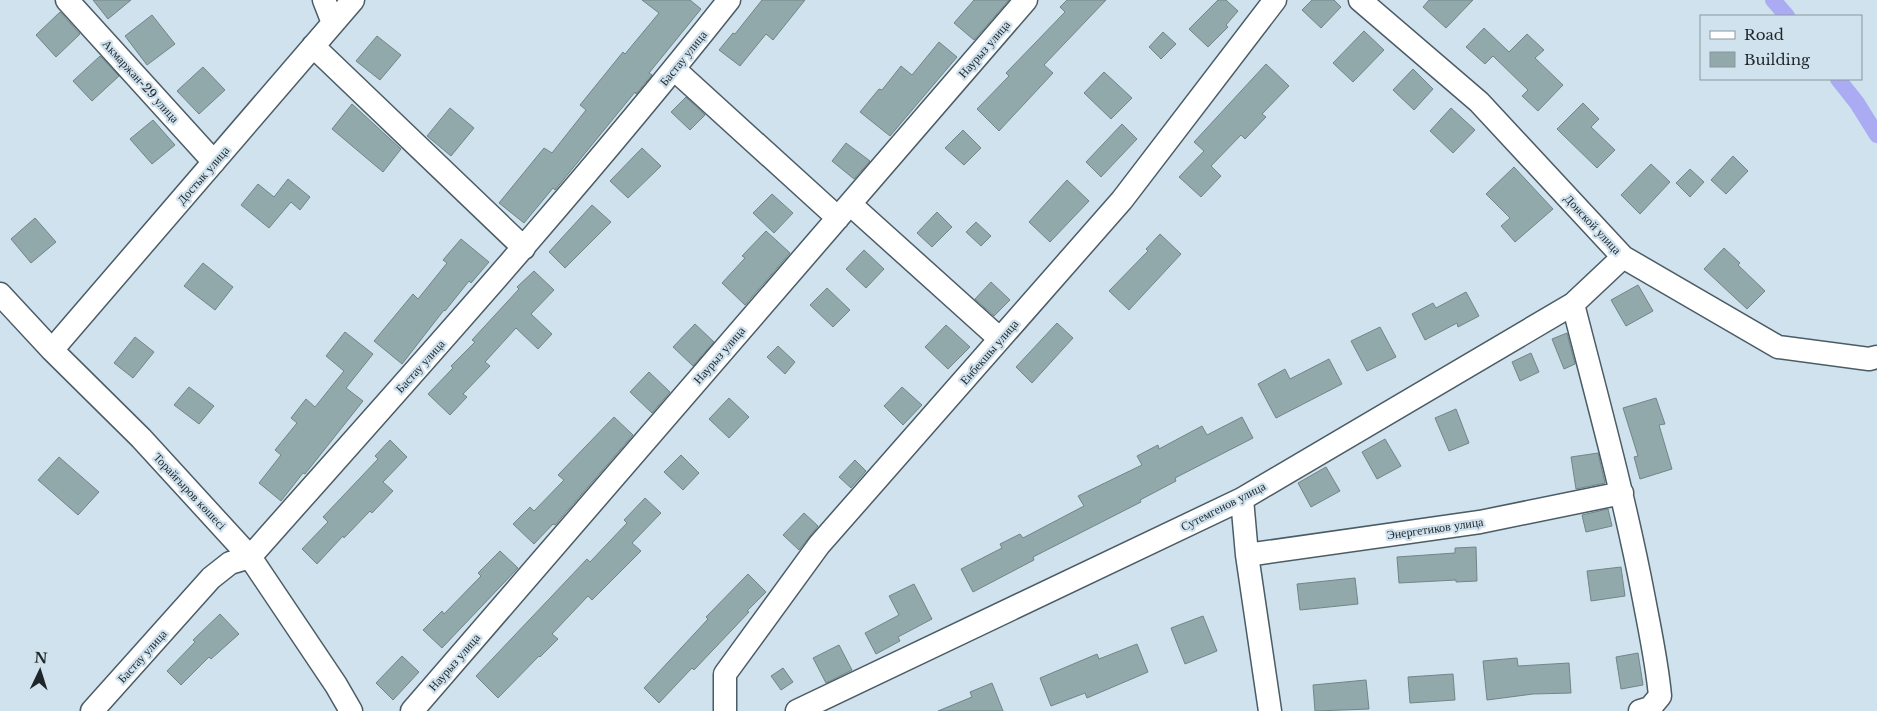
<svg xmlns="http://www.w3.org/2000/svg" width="1877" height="711" font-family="'Libre Baskerville',serif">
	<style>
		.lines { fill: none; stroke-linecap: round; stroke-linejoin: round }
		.canal { stroke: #ababf4; stroke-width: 16 }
		.building { fill: #92a9ab; stroke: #708688 }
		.minor-casing { stroke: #4b5c65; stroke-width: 25 }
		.minor { stroke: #fff; stroke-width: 22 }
		.labels { text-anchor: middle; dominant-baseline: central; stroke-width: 4.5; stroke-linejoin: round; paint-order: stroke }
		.street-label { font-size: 12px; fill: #1f262a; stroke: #cfe2ed }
	</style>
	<rect width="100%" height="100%" fill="#cfe2ed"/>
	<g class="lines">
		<path class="canal" d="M1773 0 1787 16
			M1838 79 1857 103 1877 135"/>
	</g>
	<path class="building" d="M93 0H131L108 19Z
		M642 0H690L701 9 649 73 652 75 636 94 635 92 555 190 553 188 524 223 499 203 544 148 552 153 586 110 580 105 623 52 625 54 659 13Z
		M762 0H805L773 40 766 34 740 66 719 50 733 33 735 34Z
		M974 0H1009L974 40 954 23Z
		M1067 0H1106L1044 65 1053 73 999 131 977 109 1009 76 1006 73 1065 12 1060 7Z
		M1218 0H1226L1238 11 1226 25 1228 27 1208 47 1189 29Z
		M1312 0H1334L1341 7 1321 28 1302 10Z
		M1429 0H1473L1446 28 1423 7Z
		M60 12 80 34 56 57 36 35Z
		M152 15 175 44 147 65 125 36Z
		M1484 28 1509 52 1527 34 1544 50 1535 58 1563 85 1538 111 1522 96 1528 90 1493 56 1485 64 1466 47Z
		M1364 31 1384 50 1353 82 1333 63Z
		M1163 32 1176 44 1161 59 1149 47Z
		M377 36 401 55 380 80 356 61Z
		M939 42 957 57 890 136 860 112 879 89 882 90 901 66 912 75Z
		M100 56 119 76 92 101 73 81Z
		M1266 64 1289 86 1262 114 1266 117 1245 139 1241 135 1211 166 1221 176 1201 197 1179 177 1204 151 1194 142Z
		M203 67 225 90 199 114 177 91Z
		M1413 69 1433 89 1414 110 1393 90Z
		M1104 72 1132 98 1111 119 1084 93Z
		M686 97 705 115 690 130 671 112Z
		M1583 103 1599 119 1591 127 1615 150 1597 168 1557 129Z
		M352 104 401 149 383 172 332 129Z
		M450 108 474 128 451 156 427 136Z
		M1451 108 1475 130 1453 153 1430 131Z
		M153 120 175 145 152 164 130 139Z
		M1122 124 1137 139 1101 177 1086 162Z
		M963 130 981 148 964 165 945 148Z
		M846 143 870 161 854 179 832 161Z
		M642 148 661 166 628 198 610 181Z
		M1733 156 1748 171 1726 194 1711 180Z
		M1651 164 1670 182 1640 214 1621 195Z
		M1514 167 1553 209 1515 242 1501 226 1510 218 1486 194Z
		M1690 169 1704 182 1690 197 1676 183Z
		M288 179 310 197 300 210 291 202 269 228 241 205 258 184 274 197Z
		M1067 180 1089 201 1050 242 1029 222Z
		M772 194 793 213 774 233 753 213Z
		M592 205 611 222 565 268 549 252Z
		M937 212 952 227 932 247 917 233Z
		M35 218 56 242 31 263 11 239Z
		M976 222 991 236 981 246 966 232Z
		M766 231 790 253 745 305 722 283 745 258 742 256Z
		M1160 234 1181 254 1129 310 1109 291 1148 251 1146 249Z
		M461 239 489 262 471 283 469 281 445 311 444 310 402 364 374 341 413 294 418 299 447 263 443 260Z
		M1724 248 1740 263 1738 265 1765 291 1747 309 1704 269Z
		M864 250 884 269 866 288 846 269Z
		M203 263 233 287 215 310 184 286Z
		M534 271 554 290 531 314 552 334 538 349 516 328 485 362 490 366 463 394 467 397 450 415 428 394 453 368 451 366 475 342 472 340 519 289 517 287Z
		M991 282 1010 300 994 316 975 299Z
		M1638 285 1653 311 1626 326 1611 300Z
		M827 288 850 310 833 327 810 305Z
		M1466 292 1479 316 1458 327 1457 323 1425 340 1412 314 1433 303 1436 308Z
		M1057 323 1073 338 1032 383 1016 367Z
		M695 324 714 342 693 366 673 347Z
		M946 325 970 347 948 369 925 347Z
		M1380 327 1396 357 1367 371 1351 341Z
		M345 332 373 354 346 388 363 401 305 474 303 473 281 501 259 483 281 455 275 450 297 423 291 418 306 399 315 407 344 371 326 356Z
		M1567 333 1575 364 1564 369 1552 339Z
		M135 337 154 352 133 378 114 363Z
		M778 346 795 362 785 374 767 357Z
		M1531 353 1539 372 1520 381 1512 362Z
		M1329 359 1342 384 1276 418 1258 384 1285 369 1290 379Z
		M649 372 670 392 652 413 630 392Z
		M189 387 214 406 199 424 174 405Z
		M902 387 922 405 903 425 884 406Z
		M729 398 749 417 729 438 709 419Z
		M1656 398 1665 424 1659 425 1672 469 1640 479 1634 457 1638 456 1623 408Z
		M1456 409 1469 443 1449 451 1435 418Z
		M614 417 633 435 555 525 553 524 534 544 513 524 530 507 534 511 564 480 558 475Z
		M1242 417 1253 438 1175 478 1176 481 1140 500 1141 502 1033 557 1034 560 973 592 961 569 1002 548 1000 544 1020 534 1023 538 1084 506 1078 496 1142 465 1137 456 1158 445 1159 449 1202 426 1207 435Z
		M1385 439 1401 466 1377 479 1362 452Z
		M390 440 407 457 383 482 393 491 372 513 370 511 344 538 343 536 317 564 302 549 328 522 323 517 378 459 375 456Z
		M1598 453 1605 483 1576 489 1571 457Z
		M681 455 699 473 683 490 664 472Z
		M59 457 99 492 78 515 38 480Z
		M855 460 866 471 851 488 839 477Z
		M1326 467 1340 491 1311 507 1298 483Z
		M645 498 661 513 632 543 641 551 592 600 588 596 552 634 558 639 540 657 539 656 498 698 476 676 587 559 590 562 627 523 624 520Z
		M1608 509 1612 526 1586 532 1582 515Z
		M804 513 818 526 799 550 783 535Z
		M1476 547 1477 581 1456 582V580L1399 583 1397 557 1455 553V548Z
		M500 551 518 568 442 648 423 630 442 611 444 614 481 576 478 573Z
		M1621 567 1625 596 1591 601 1587 571Z
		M748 574 766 592 747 611 749 612 694 670 692 668 659 703 644 688 708 619 706 617Z
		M1355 578 1358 604 1300 610 1297 584Z
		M914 584 932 619 898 637 900 641 876 654 865 633 899 615 889 596Z
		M220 614 239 634 211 659 209 657 181 685 167 671 195 642 193 640Z
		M1203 616 1217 651 1185 664 1171 628Z
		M1137 644 1148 672 1087 698 1085 693 1051 706 1040 678 1097 654 1099 659Z
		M839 645 852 670 826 683 813 658Z
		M1638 653 1643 685 1621 689 1616 657Z
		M402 656 419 672 393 700 376 683Z
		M1517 658 1518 666 1569 663 1571 693 1533 694 1487 700 1483 661Z
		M783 668 793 682 781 690 771 676Z
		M1453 674 1455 700 1410 703 1408 677Z
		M1366 680 1369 709 1315 711 1313 685Z
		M992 683 1003 711H938L972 697 970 692Z"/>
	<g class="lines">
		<g class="minor-casing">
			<path id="minor" d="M67 0 214 162
				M324 0 333 23
				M1360 0 1479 102 1623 257 1778 347 1869 359 1877 357
				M313 46 524 248
				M674 69 838 218
				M850 204 1000 339
				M0 294 52 350 141 438 250 557 336 685 351 711
				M1573 304C1598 402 1625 499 1644 599 1650 631 1657 663 1660 696L1650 708 1640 711
				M52 350 353 0
				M1242 499 1247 555 1270 711
				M1247 555 1480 522 1622 493
				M92 711 211 578 230 563 250 557C413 373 577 192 729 0
				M412 711 1026 0
				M725 711V674L819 545 1122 200 1275 0
				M797 711 1242 499 1573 304 1623 257"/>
		</g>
		<use href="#minor" class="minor"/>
	</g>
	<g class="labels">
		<g class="street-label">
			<text transform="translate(984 49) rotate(-49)">Наурыз улица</text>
			<text transform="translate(683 58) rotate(-51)">Бастау улица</text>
			<text transform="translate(141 81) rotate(48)">Акмаржан-29 улица</text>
			<text transform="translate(203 175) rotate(-49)">Достык улица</text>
			<text transform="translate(1593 224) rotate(47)">Донской улица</text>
			<text transform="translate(989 352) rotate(-49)">Енбекшы улица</text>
			<text transform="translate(719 355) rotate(-49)">Наурыз улица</text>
			<text transform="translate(420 366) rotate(-48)">Бастау улица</text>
			<text transform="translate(190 491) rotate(47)">Торайғыров көшесі</text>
			<text transform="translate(1223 506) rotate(-27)">Сутемгенов улица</text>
			<text transform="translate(1435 528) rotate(-8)">Энергетиков улица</text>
			<text transform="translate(142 656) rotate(-48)">Бастау улица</text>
			<text transform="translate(454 662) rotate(-49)">Наурыз улица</text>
		</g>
	</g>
	<rect x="1700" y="15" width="162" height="65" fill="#cfe2ed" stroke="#89979f"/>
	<rect x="1710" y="31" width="25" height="8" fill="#ffffff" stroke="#89979f"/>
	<text x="1744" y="40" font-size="15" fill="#1f262a">Road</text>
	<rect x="1710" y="52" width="25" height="15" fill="#92a9ab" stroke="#89979f"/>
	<text x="1744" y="65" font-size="15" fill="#1f262a">Building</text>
	<g transform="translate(40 671) rotate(4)" stroke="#cfe2ed" stroke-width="4" paint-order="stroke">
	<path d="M0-4L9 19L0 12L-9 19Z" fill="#1f262a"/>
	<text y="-8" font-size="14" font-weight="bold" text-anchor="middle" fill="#1f262a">N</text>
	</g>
</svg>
